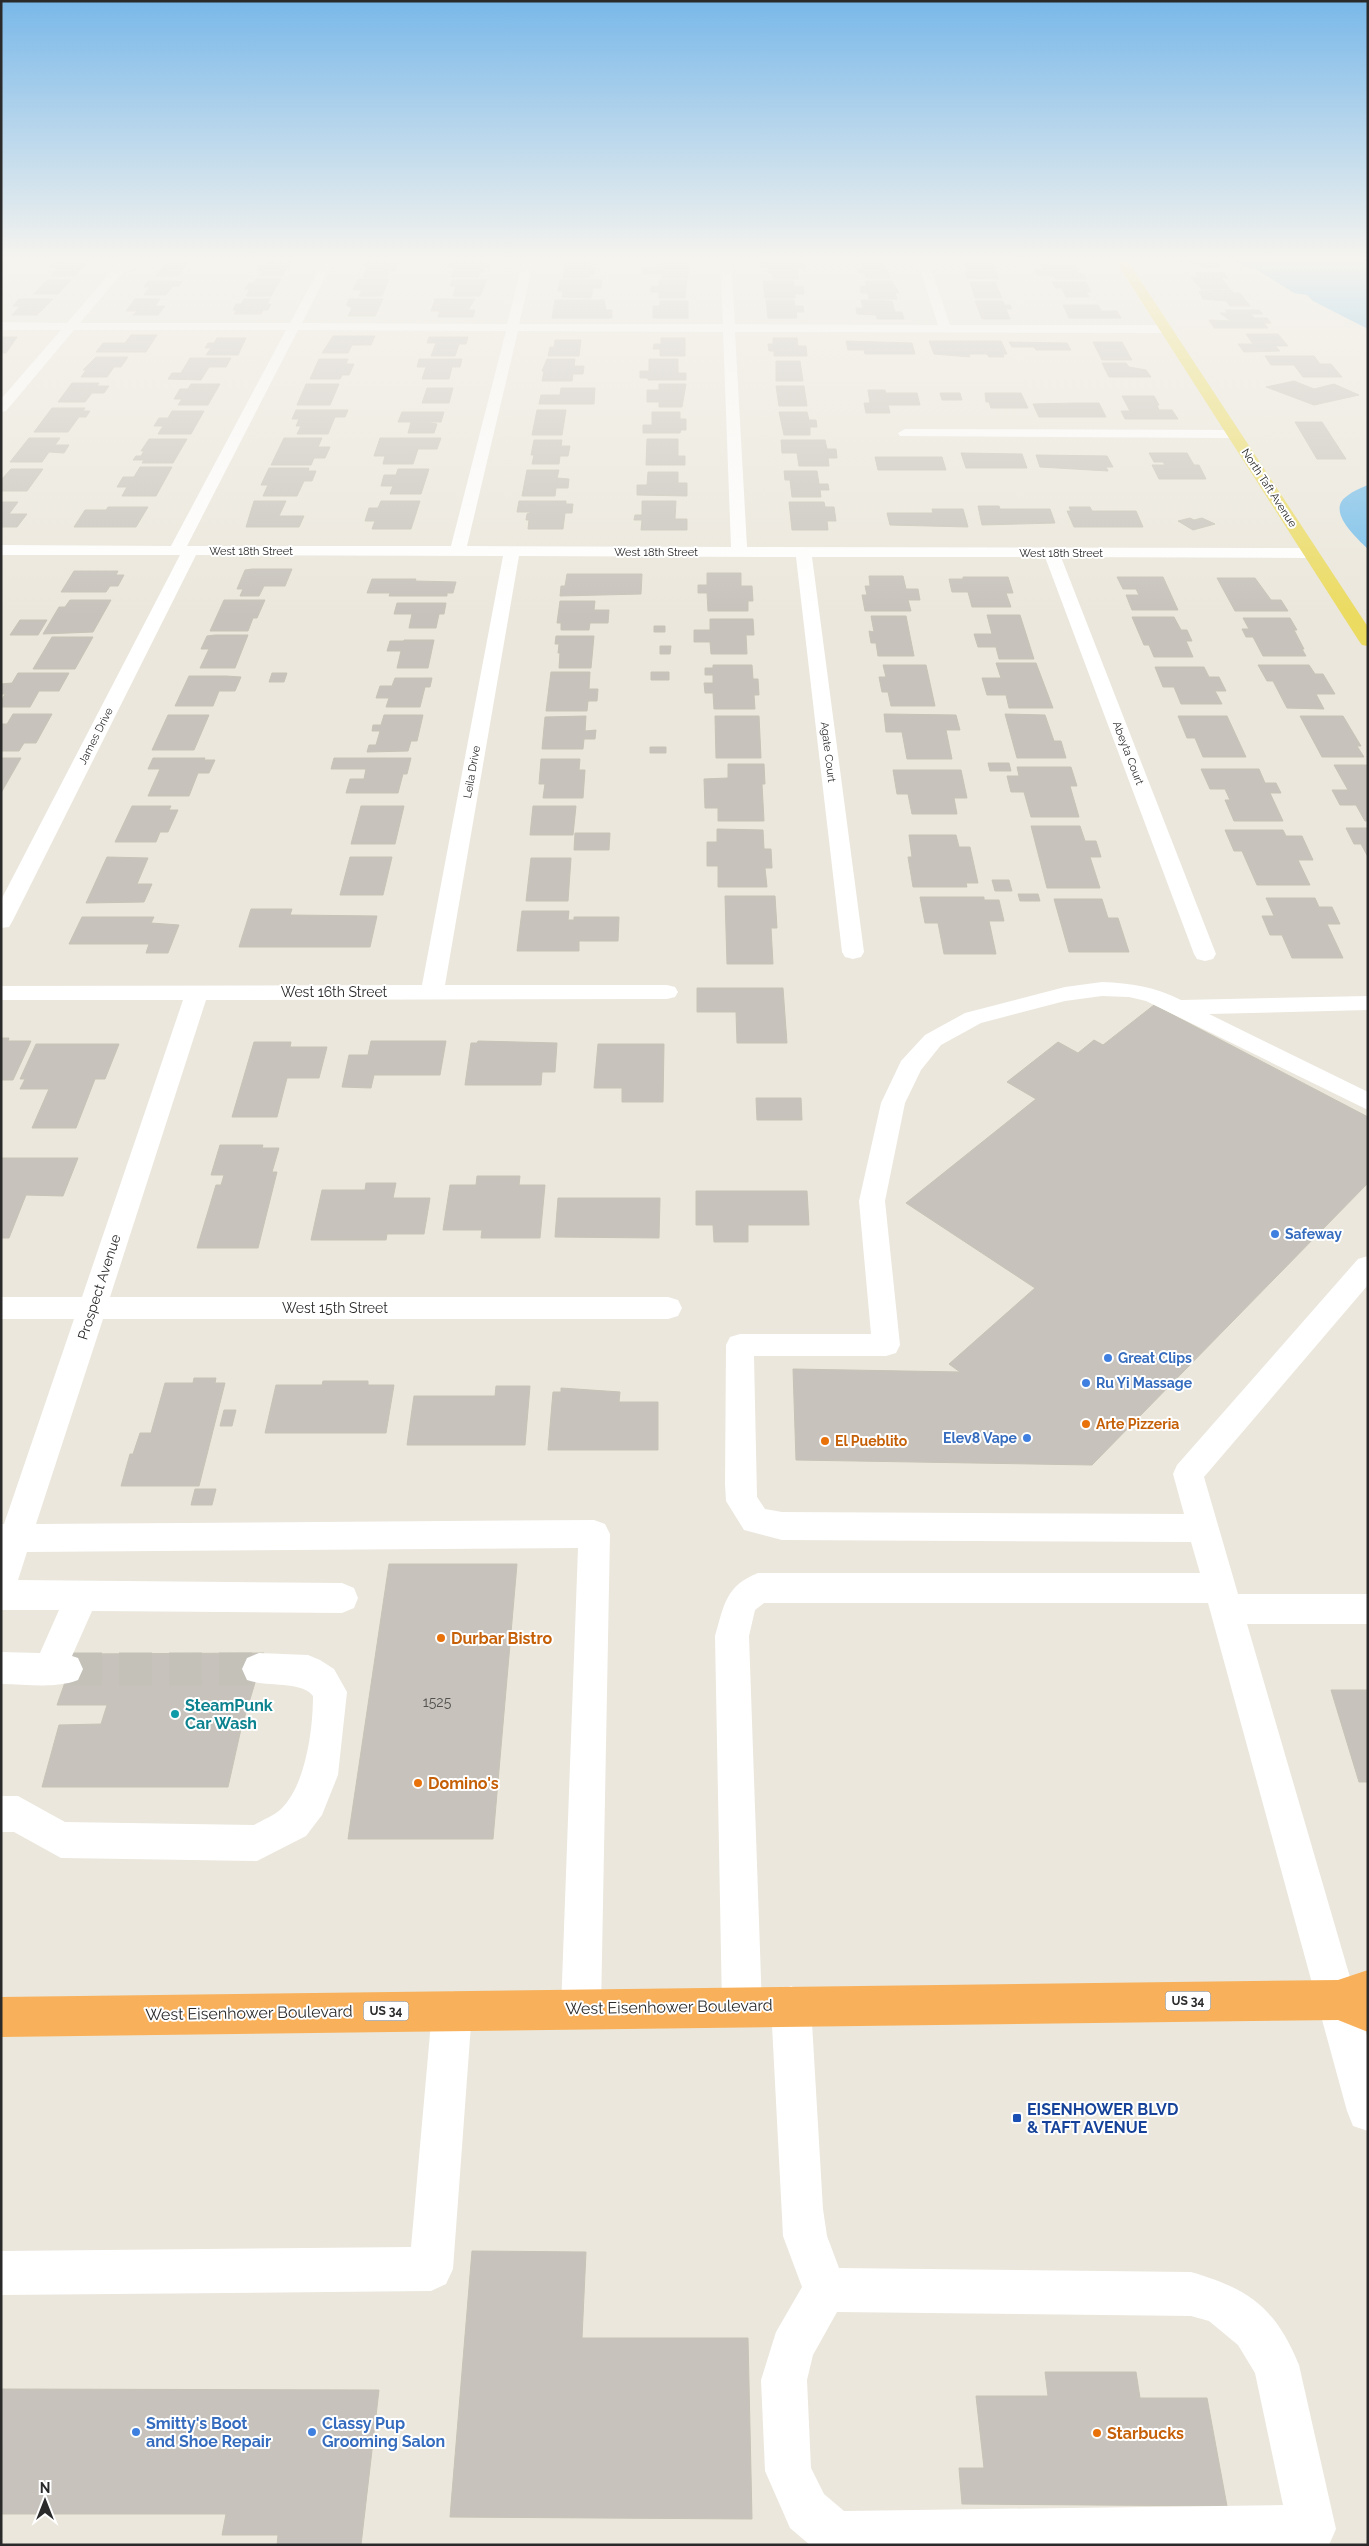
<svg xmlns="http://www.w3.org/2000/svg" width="1369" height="2546" font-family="Raleway,sans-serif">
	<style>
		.water { fill: #73bdea }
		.building { fill: #c7c3bc; stroke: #c7c3b6 }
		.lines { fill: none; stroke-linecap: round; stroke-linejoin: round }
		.minor-tunnel { stroke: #c4c1b8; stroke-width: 33; stroke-dasharray: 33 17; stroke-linecap: butt }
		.minor { fill: #fff; fill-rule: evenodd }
		.major { fill: #ebdb61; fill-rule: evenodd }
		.highway { fill: #f8b15a; fill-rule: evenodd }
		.shop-dot { fill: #3f7fe0; stroke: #fff; stroke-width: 2 }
		.food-dot { fill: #e8710a; stroke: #fff; stroke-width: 2 }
		.culture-dot { fill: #0f9aa8; stroke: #fff; stroke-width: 2 }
		.transit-dot { fill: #1a4fb4; stroke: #fff; stroke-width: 2 }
		.labels { text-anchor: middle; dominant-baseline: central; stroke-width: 4; stroke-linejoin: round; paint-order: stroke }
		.far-street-label { font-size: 11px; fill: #2a2a2a; stroke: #fff }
		.shield { fill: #fff; stroke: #6a6a6a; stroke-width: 1 }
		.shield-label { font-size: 12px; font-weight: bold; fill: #2a2a2a }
		.street-label { font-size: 14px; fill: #2a2a2a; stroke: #fff }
		.shop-label { font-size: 14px; font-weight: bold; fill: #366cbe; stroke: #fff; text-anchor: start }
		.food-label { font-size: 14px; font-weight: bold; fill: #c56008; stroke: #fff; text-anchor: start }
		.near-number-label { font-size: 14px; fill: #51504e }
		.near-food-label { font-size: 16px; font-weight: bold; fill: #c56008; stroke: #fff; text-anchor: start }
		.near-culture-label { font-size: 16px; font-weight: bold; fill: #0d838f; stroke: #fff; text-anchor: start }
		.near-street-label { font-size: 16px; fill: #2a2a2a; stroke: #fff }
		.near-transit-label { font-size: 16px; font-weight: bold; fill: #164399; stroke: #fff; text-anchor: start }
		.near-shop-label { font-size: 16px; font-weight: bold; fill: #366cbe; stroke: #fff; text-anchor: start }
	</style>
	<rect width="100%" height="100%" fill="#ebe7dc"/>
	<path class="water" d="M1229 260H1368V329L1313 301 1307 295 1294 293 1257 270Z
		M1368 485V549C1358 539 1325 511 1347 496 1353 491 1361 488 1368 485Z"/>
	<path class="building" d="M1175 260H1206L1221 265 1209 268Z
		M64 261H88L75 276H51L58 268H50L54 263H62Z
		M169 261H189L178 276H155Z
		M268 261H291L282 276H259L262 271H257L260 265H265Z
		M366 261H394L399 262 395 271H389L387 277H363L368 266H364Z
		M449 261H489L488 267H484L483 272H480L478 277H451L455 267H447Z
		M566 262H591L590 268H595L594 274H590L589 278H563Z
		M663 262H688V278H662V274H642L643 268H662Z
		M761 263H805V268H797L799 279H773L772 273H768V267H761Z
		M862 263H883L891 278H866L864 273H859L858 269H863Z
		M965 263H992L999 279 967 278 965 273H969Z
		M1040 264 1074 265 1079 274H1083L1087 279H1056L1053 276 1037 275 1034 270H1043Z
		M1196 273H1224L1228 278H1221L1230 289H1201L1191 277H1199Z
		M256 279H281L271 296H246L250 289H245L249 283H254Z
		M358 279H389L382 296H359L362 290H353Z
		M47 280H71L58 294H34Z
		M452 280H487L480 296H453L456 286H450Z
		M560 280H602L601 288H593L591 298 562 297 563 291H558Z
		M659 280H687L685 298H659V292H651V286H659Z
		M148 281H176L182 282 179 286H173L166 295H144L150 287H144Z
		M763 281H793L794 286H803L804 294H795V298H765Z
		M865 281H892L899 293H895L897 299H869L868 293H861L860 286H866Z
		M970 282H995L1002 298H975Z
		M1052 282H1086L1091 292H1086L1089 297H1066L1062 288H1056Z
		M1231 290 1233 293H1240L1250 306H1230L1226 301 1203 299 1199 291Z
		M19 299H53L37 315H12L20 306H13Z
		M135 299H160L155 306H165L158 315H133L137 311H126Z
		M244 299H270L267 304H271L268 310H263L261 314H234L237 310H233L236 304H241Z
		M349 299H383L375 316H348L352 308 346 305Z
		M435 299H475L468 310H475L473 317H438L440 311H431Z
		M555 300H604L606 310H612V318H552Z
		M766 300H794L795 306H803L804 312H796L797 318H768Z
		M861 300 892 301 895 312H902L904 319H877L876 315 857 314 856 308H863Z
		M660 301H688V318H653V306H660Z
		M975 301H1003L1005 305H1010L1012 309H1006L1010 319H982Z
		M1063 305H1098L1101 310 1095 311H1117L1121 318H1069Z
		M1225 310H1259L1263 314H1251L1254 318H1267L1271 323H1264L1268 328H1214L1209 320 1231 321 1220 313H1228Z
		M1246 334H1278L1288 346H1275L1280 351 1244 352 1238 344H1253Z
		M131 335H157L146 352H96L103 343H125Z
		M333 336H375L371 345H352L348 353H322Z
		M1 337H17L6 353H1Z
		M429 337H468L466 344H459L455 356H431L436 343H427Z
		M217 338H246L238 355H206L211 348H205L208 343H214Z
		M661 338H685V356H660V349H653L654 344H661Z
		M773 338H797L798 346H806L807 356H774V351H769L768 344H773Z
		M555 340H581L579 356H548L550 347H554Z
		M846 341 912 343 915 354H865L864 350H848Z
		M929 341H1001L1007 354H1003L1004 357H989L987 354H969L970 357 934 354Z
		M1009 342 1067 343 1071 350H1036L1034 347H1012Z
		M1093 342H1122L1132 360H1102Z
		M1265 356H1314L1320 364H1331L1342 377H1303L1294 365H1271Z
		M96 357H128L121 367H114L107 377H81L86 370H83Z
		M190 358H231L226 367H209L201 380 168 379 172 373H181Z
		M319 359H348L346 364H354L349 375H342L340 379H310Z
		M419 359H462L460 367H452L449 379H422L426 367H417Z
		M547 359H575L574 366H584L583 374H573L572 381H542L544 371H542Z
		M649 359H678V373H686V380H648V378H640V371H649Z
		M776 361H800L803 381H776Z
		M1102 363H1126L1129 367 1146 370 1151 377H1109Z
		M1294 381 1314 389 1334 384 1359 395 1314 405 1266 387Z
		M72 383H99L97 386H109L104 393H92L85 402H58Z
		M191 384H220L208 405H178L182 399H174L180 389H188Z
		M306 384H339L330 405H297Z
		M659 384H686L682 407H659V402H647V390H659Z
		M776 386H804L807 406H779Z
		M427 388H453L449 403H422Z
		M561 388H595L594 404H539L541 395H560Z
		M868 390H885L886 393H917L920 405H888L890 413H866L864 403H870Z
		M940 393H960L962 400H942Z
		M985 393H1021L1028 408H991L989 402H986Z
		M1122 396H1154L1159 405H1157L1159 410H1172L1178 419H1125L1121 411H1130Z
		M1075 403H1099L1106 417H1039L1033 404Z
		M52 408H85L83 411H90L86 417H79L68 432H34Z
		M296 410H348L345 417H335L328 434H297L301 426H296L299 419H292Z
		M537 410H566L562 435H532Z
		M172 411H204L191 434H158L163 426H154L159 418H168Z
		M402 412H444L441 422H426L437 424 434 433H408L411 422H398Z
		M652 412H680V419H686V430H681L680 433H643V425H652Z
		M779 412H807L809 420H816L817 427H810V435H784Z
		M1295 422H1322L1346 459H1317Z
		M29 438H60L55 445H69L64 453 49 452 42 462H10Z
		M284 438H322L318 447H330L325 458H314L311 465H271Z
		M380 438H441L437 449H418L413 464H383L385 456H374Z
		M149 439H187L173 463H142L144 460H133L136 456H141L144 451H141Z
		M647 439H678V456H685V465H646Z
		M534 440H562L561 446H570L568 456H560L559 464H532L534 455H531Z
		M781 440H825L827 449H836L837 458H828L829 466H799L797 453H782Z
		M961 453 1022 454 1027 468H966Z
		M1149 453H1187L1194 465H1199L1206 479H1159L1152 465H1165L1163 462H1154Z
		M1036 455 1107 456 1113 467H1106L1108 471 1040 467Z
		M875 457H942L946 470H878Z
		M140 467H172L156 496H122L127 487H117L123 477H134Z
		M269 468H309L308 471H316L312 481H304L297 496H263L268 485H261Z
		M11 469H43L27 491H1V480Z
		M398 469H429L421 494H390L393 486H381L384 475H396Z
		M527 470H559L557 478 569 479 568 488H556L555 496H522Z
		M784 471H817L819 484H828L829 490H820L821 497H792L790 480H785Z
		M648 472H678V483H687V496L637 495V485H647Z
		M254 501H286L279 516H304L299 527H246Z
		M381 501H420L411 529H372L375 521H365L369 508H378Z
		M519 501H566V504H573L572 513H565L563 529H528L529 520H526L527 514 531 512H517Z
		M642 501H676L675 519H687V530H641L642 520H634L635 515H642Z
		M1 502H18L9 514H27L17 527H1Z
		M789 502H824L825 507H834L836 521H827L828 530H792Z
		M978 506H999L1000 509H1050L1055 523 982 525Z
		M108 507H148L136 527H74L85 510H106Z
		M1069 507H1090L1092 511H1136L1143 527H1074L1067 511H1071Z
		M932 509H963L968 527 890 525 887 513H933Z
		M1190 518 1194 520 1202 518 1215 524 1193 530 1178 521Z
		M252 569H292L285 586H264L259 596H240L243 589H237L245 570Z
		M74 571H118L116 575H124L118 586H110L106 592H61Z
		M707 573H741V586H752L753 601H748V611H708L707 593H698V585H707Z
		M567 574H642L641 594 560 596 561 586H565Z
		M869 576H903L906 589H918L920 600H908L911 611H865L862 595H867L865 586H870Z
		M963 577H1008L1013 593H1006L1011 607H972L968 592H952L949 579H963Z
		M1117 577H1163L1178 610H1132L1126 595H1139L1136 589H1123Z
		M1217 578H1255L1271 600H1281L1288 611H1235Z
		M372 579H416L415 581 456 582 453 593H447V596H389L390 593H367Z
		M70 600H111L93 632 43 634 59 607H65Z
		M224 600H265L257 618H253L248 631H210Z
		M560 601H595L594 610H609L608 623H590L589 630H561V623H557Z
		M397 603H446L444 614H439L436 628H409L412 614H394Z
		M987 615H1020L1034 659H999L996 647H978L974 634H992Z
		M871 616H906L914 656H878L876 643H871L869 631 874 632Z
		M1132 617H1174L1181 630H1187L1192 641H1186L1193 657H1154L1149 645H1144Z
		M1243 618H1290L1297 630H1294L1304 649H1302L1306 656H1263L1253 637H1246L1242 629H1249Z
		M710 619H753L754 635H746L747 654H711L710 642H694V630H710Z
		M20 620H47L38 635H10Z
		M654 626H665V632H654Z
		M215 635H248L235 668H200L209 649H201L207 636Z
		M556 636H594L591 668H559L560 653H558L559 644H555Z
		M52 637H93L75 669H33Z
		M404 640H434L428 668H397L401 651H387L390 641H404Z
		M660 646H671L670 654H660Z
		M996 663H1036L1053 708H1009L1006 695H987L982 678H1001Z
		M713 665H752L753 679H758L759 695H754L755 709H714L713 693H705L704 683H713V675H705V668H713Z
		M883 665H926L935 706H891L888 692H882L879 677H886Z
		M1258 665H1309L1315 674H1323L1335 694H1316L1324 709 1287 708 1273 681H1267Z
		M1155 667H1204L1209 677H1219L1226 691H1215L1222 704H1181L1174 687H1163Z
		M551 672H590L589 689H598L597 701H588L587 711H546Z
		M651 672H669V680H651Z
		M18 673H69L59 691H39L30 707H1V701L5 694H1V684L12 683Z
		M272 673H287L284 682H269Z
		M189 676H226L241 677 235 691H219L213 706H175Z
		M395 678H432L430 687H425L420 707H386L389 698H376L380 686H392Z
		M13 714H52L36 743H24L19 751H1V724H7Z
		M884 714 956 715 960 730H946L952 759H907L902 732H886Z
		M1005 714 1045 715 1054 741H1061L1066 758H1017Z
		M168 715H209L194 750H152Z
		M384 715H423L417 741H411L408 751 367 752 369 745H376L380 731H372L373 725H381Z
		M586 716 585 731 596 730 595 739H584L583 749H542L545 717Z
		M715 716H759L761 758H716Z
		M1178 716H1227L1246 757H1203L1195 738H1187Z
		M1300 716H1343L1361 746H1357L1364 757H1322Z
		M650 747H666V753H650Z
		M1 758H21L1 793Z
		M153 758H205L204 760H215L209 773H198L189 796H148L160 769H148Z
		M334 758H411L407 774H403L398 793H346L350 779H364L366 769H331Z
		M541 759H580L579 770H585L583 798H543L545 784H539Z
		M988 763H1009L1011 771H990Z
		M728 764H764L765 784H762L764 821H718V808H705L704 779 728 778Z
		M1334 765H1368V821H1365L1356 805H1340L1332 790H1348Z
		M1017 767H1071L1077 786H1070L1079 817H1031L1024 792H1011L1007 776H1019Z
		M1201 769H1259L1265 783H1276L1281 793H1270L1283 821H1234L1225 800H1230L1225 789H1210Z
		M893 770H961L967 798H954L957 814H912L908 794H897Z
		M132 806H171L169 810H178L168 832H160L156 842H115Z
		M361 806H404L395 844H351Z
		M533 806H576L573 835H530Z
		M1031 826H1080L1085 841H1096L1101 857H1090L1100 888H1047Z
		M1346 828H1368V857L1361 844H1354Z
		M717 829 763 830 764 849H771L772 868H765L767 887H718V866H707V842H717Z
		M1225 830H1283L1286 836H1302L1313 860H1298L1310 885H1257L1242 851H1234Z
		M575 833H610L609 850H574Z
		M909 835H956L959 847H970L978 883H966L967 887H913L908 857H912Z
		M107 857 148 858 137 884H152L144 902 86 903Z
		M350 857H392L383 895H340Z
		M531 858H571L568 901H526Z
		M992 880H1009L1012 891H995Z
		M1018 894H1038L1040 901H1020Z
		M725 896H775L777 928H771L773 964H727Z
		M920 897H984V900H999L1004 921H989L996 954H944L938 923H925Z
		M1266 898H1315L1319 907H1332L1340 924H1327L1343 958H1292L1282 935H1270L1262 916H1274Z
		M1054 899H1102L1108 918H1118L1129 952H1069Z
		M251 909H292L290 915 377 916 370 947H239Z
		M522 911H569L568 920H574V917H619L618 941H579V951H517Z
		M82 917H154L151 923 179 925 168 953H146L149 944H69Z
		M697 988H783L787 1043H737L736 1012H697Z
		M1154 1005 1368 1117V1183L1092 1465 796 1460 793 1369 960 1372 949 1364 1035 1288 906 1203 1036 1099 1007 1082 1058 1042 1078 1053 1094 1040 1103 1045Z
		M1 1038H9L8 1041H31L13 1080H1Z
		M371 1041H446L440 1075H374L371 1088 342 1087 349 1055H368Z
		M478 1041 557 1043 555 1072H542L541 1085H465L471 1043H477Z
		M254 1042H291L290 1047H327L319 1078H287L277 1117H232Z
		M36 1044H119L105 1079H95L76 1128H32L49 1089H20L25 1079H20Z
		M598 1044H664L663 1102H622V1088H594Z
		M756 1098H801L802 1120H757Z
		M220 1145H263L262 1148H279L272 1172H277L258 1248H197L216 1185H221L224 1175H211Z
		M1 1158H78L63 1196 26 1195 9 1238H1Z
		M477 1176H520L519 1185H545L540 1238H481L482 1230H443L450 1185H476Z
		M366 1183H396L393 1198H430L424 1234H387L386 1240H311L322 1190H365Z
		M696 1191H807L809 1225H748V1242H714L713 1225H696Z
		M558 1198H660L659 1238 555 1237Z
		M194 1378H216L215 1383H225L199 1486H121L130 1454H133L140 1433H151L165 1383H193Z
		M323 1381H368V1385H394L386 1433H265L276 1385H322Z
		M496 1386H530L525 1445H407L414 1396H495Z
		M561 1388 620 1392 619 1402H658V1450H548L553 1392H561Z
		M224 1410H236L232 1426H220Z
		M195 1489H216L212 1505H191Z
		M389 1564H517L493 1839H348Z
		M264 1653 241 1729 228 1787H42L59 1725 101 1724 107 1705H57L75 1654Z
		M1331 1690H1368V1782H1359Z
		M472 2251 586 2252 582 2338H748L752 2519 450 2517Z
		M1045 2372H1136L1140 2398H1207L1227 2506 962 2504 959 2468H984L976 2396H1048Z
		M1 2389 379 2390 361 2545H277L278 2535H222L226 2514H1Z"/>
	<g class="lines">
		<path class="minor-tunnel" d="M69 1669H259"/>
		<path class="minor" d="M121 260H133L80 323H290L324 260H334L302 323 507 324 523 260H534L519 324H723L720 260H731L735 324 938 325 917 260H928L950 325H1165L1171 329 1165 333 735 332 747 547 1310 548 1318 553 1310 558 1061 557 1216 954 1213 959 1205 961 1197 959 1194 954 1045 557H812L864 952 861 957 853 959 845 957 842 952 796 557 519 556 445 985H667L675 987 678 992 675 997 667 999 206 1000 110 1297H668L678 1300 682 1308 678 1316 668 1319H103L36 1524 594 1520 605 1524 610 1534 601 2009 595 2023 581 2029 567 2023 561 2009 578 1548 27 1552 18 1580 342 1583 354 1588 358 1598 354 1608 342 1613 92 1611 72 1656 78 1658 83 1669 78 1680C55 1689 27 1684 1 1684V1652L40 1653 59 1610H1V1524H4L74 1319H1V1297H82L183 1000H1V986L422 985 503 556 196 555 12 922 9 927 1 928V900L180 555H1V545L171 546 286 330H74L6 411 1 412V399L61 330H1V322L67 323ZM298 330 506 331 451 546H187ZM518 331 723 332 731 547 467 546Z
			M905 429 1234 430 1241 434 1234 438 900 436 898 433Z
			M1102 982C1131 983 1155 987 1181 1000L1368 996V1010L1209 1014 1368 1092V1110L1146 1001 1129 997 1102 996 1065 1001 981 1023 941 1045 921 1070 905 1103 885 1201 900 1345 896 1353 886 1356H754L757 1497 765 1509 782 1512 1184 1514 1173 1474 1177 1465 1358 1259 1368 1256V1285L1204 1477 1238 1594H1368V1624H1247L1368 2039V2131L1353 2126 1347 2111 1208 1603H764L755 1610 749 1636 762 2007 756 2021 742 2027 728 2021 722 2007 715 1636C724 1606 725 1586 758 1573H1200L1191 1542 782 1540 744 1530 726 1501 725 1484 726 1345 730 1337 740 1334H871L859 1201 881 1103 901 1061 925 1035 965 1013 1065 987Z
			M259 1653 308 1655 320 1660 334 1669 347 1692 338 1775 322 1815 306 1836 257 1861 61 1858 14 1832H1V1796H18L65 1822 254 1825C262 1820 274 1816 281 1809 306 1785 313 1729 313 1696 303 1681 266 1687 247 1680L242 1669 247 1658Z
			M791 1986 805 1992 811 2006 823 2209 827 2236 839 2268 1191 2272C1249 2289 1275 2307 1299 2365L1336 2529 1329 2545H810L790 2528 765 2471 761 2380 776 2332 802 2287 783 2236 771 2006 777 1992ZM837 2312 1191 2316 1209 2321 1238 2345 1255 2373 1283 2505 844 2511 824 2494 811 2468 807 2380 813 2355Z
			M452 1991 466 1997 472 2011 453 2269 446 2284 431 2291 1 2295V2251L411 2247 432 2011 438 1997Z"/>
		<path class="major" d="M1115 260H1127L1368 627V646L1362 645 1359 641Z"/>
		<path class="highway" d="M1368 1970V2032L1338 2020 1 2037V1997L1338 1980Z"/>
	</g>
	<linearGradient id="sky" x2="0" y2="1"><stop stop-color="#79b8e9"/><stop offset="0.42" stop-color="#f6f4ef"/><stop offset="1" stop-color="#f6f4ef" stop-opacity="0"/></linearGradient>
	<rect width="1369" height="616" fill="url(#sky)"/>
	<g class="shop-dot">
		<circle cx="1275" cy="1234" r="5"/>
		<circle cx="1108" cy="1358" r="5"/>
		<circle cx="1086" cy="1383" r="5"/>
		<circle cx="1027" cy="1438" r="5"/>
		<circle cx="136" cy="2432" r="5"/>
		<circle cx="312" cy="2432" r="5"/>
	</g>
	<g class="food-dot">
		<circle cx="1086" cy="1424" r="5"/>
		<circle cx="825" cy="1441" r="5"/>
		<circle cx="441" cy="1638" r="5"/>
		<circle cx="418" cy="1783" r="5"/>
		<circle cx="1097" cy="2433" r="5"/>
	</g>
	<circle class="culture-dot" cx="175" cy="1714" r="5"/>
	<rect class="transit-dot" x="1012" y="2113" width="10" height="10" rx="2.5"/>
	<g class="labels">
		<g class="far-street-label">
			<text transform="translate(1269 488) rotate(57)">North Taft Avenue</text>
			<text x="251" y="551">West 18th Street</text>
			<text x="656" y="552">West 18th Street</text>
			<text x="1061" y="553">West 18th Street</text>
			<text transform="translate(96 736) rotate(-63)">James Drive</text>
			<text transform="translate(828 752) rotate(83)">Agate Court</text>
			<text transform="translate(1128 753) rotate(69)">Abeyta Court</text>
			<text transform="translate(472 772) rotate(-80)">Leila Drive</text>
		</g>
		<g class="shield">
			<rect x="1165.5" y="1991.5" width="45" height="19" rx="4"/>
			<rect x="363.5" y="2001.5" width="45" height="19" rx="4"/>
		</g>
		<g class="shield-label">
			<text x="1188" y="2001">US 34</text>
			<text x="386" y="2011">US 34</text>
		</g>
		<g class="street-label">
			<text x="334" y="992">West 16th Street</text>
			<text transform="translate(99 1287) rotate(-72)">Prospect Avenue</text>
			<text x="335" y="1308">West 15th Street</text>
		</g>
		<g class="shop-label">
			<text x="1285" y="1234">Safeway</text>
			<text x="1118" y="1358">Great Clips</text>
			<text x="1096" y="1383">Ru Yi Massage</text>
			<text x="1017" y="1438" text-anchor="end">Elev8 Vape</text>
		</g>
		<g class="food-label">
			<text x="1096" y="1424">Arte Pizzeria</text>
			<text x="835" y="1441">El Pueblito</text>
		</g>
		<g class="near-number-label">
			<text x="437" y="1702">1525</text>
		</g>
		<g class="near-food-label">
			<text x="451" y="1638">Durbar Bistro</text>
			<text x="428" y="1783">Domino's</text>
			<text x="1107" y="2433">Starbucks</text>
		</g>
		<g class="near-culture-label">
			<text x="185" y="1705">SteamPunk<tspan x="185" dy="18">Car Wash</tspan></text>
		</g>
		<g class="near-street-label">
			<text transform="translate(669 2007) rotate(-1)">West Eisenhower Boulevard</text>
			<text transform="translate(249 2013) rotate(-1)">West Eisenhower Boulevard</text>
		</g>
		<g class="near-transit-label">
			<text x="1027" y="2109">EISENHOWER BLVD<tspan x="1027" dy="18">&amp; TAFT AVENUE</tspan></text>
		</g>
		<g class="near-shop-label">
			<text x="146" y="2423">Smitty's Boot<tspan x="146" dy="18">and Shoe Repair</tspan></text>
			<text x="322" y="2423">Classy Pup<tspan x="322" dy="18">Grooming Salon</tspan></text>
		</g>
	</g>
	<rect width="1369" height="2546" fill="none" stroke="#2a2a2a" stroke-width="5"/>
	<g transform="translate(45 2501)" stroke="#ffffff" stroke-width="4" paint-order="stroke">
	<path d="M0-4L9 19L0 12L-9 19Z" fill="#2a2a2a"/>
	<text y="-8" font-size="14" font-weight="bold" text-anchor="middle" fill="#2a2a2a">N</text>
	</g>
</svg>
